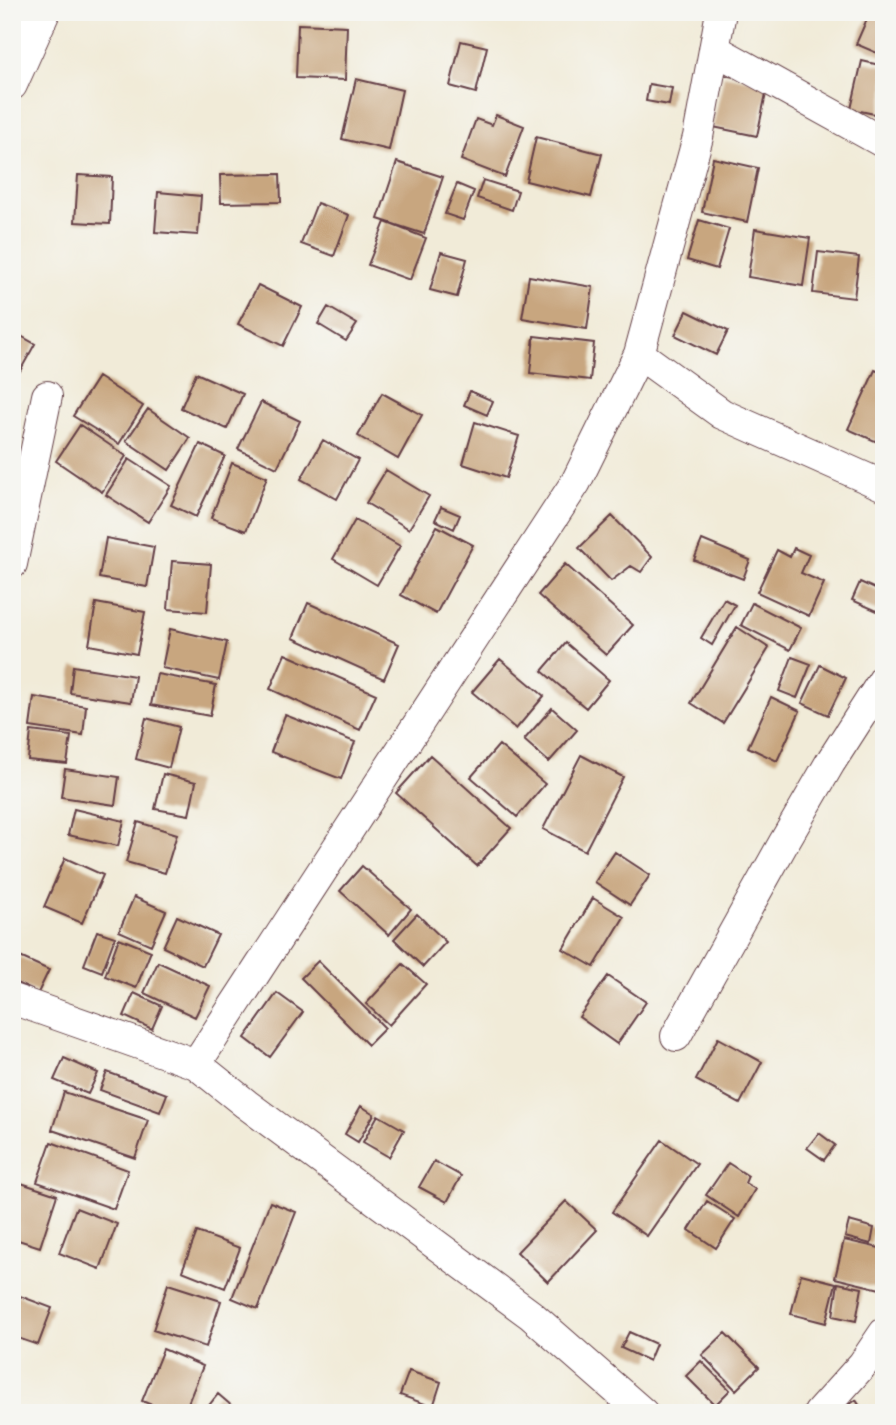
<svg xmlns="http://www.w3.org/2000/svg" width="896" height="1425" font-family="Pangolin,sans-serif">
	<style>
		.building { fill: #c8a67f }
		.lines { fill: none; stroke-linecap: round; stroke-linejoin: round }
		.street-casing { stroke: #633e45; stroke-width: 32 }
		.street { stroke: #fff; stroke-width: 30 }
	</style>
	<rect width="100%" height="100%" fill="#f6f6f2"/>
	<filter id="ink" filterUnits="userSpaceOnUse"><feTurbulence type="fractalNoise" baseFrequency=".0143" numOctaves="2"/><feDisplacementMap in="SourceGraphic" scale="14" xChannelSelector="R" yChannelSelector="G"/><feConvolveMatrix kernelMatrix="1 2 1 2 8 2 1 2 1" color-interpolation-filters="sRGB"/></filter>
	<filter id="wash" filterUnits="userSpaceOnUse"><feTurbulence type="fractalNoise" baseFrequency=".00686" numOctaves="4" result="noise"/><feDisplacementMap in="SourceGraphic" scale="28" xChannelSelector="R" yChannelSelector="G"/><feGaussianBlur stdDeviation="1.57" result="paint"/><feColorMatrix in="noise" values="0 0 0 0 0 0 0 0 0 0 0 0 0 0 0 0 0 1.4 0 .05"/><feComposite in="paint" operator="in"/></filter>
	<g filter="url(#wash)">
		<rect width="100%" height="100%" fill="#f1ebd8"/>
		<g id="blocks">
			<path class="building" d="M870 12H884V56L856 44Z
				M298 24 347 26 345 80 296 78Z
				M461 41 487 47 476 93 450 86Z
				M862 61 884 66V95L879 115 851 109Z
				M724 75 768 84 757 136 713 127Z
				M356 79 402 90 389 150 342 139Z
				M649 84 672 88 669 105 646 101Z
				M496 115 524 126 505 177 461 160 476 119 492 125Z
				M536 137 602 154 591 197 526 181Z
				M713 158 758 168 747 222 702 212Z
				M397 162 443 177 424 234 378 219Z
				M280 174 281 202 221 203 220 175Z
				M78 175 112 177 110 224 75 222Z
				M483 180 518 191 512 210 477 198Z
				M457 184 474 191 463 220 445 214Z
				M158 192 201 196 198 235 155 232Z
				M317 203 349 215 334 256 301 244Z
				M699 220 729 229 717 269 687 260Z
				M385 222 426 238 410 280 368 265Z
				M755 229 810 238 803 286 748 277Z
				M441 252 467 259 457 297 430 290Z
				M818 252 859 257 854 298 813 293Z
				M529 276 593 287 587 329 522 318Z
				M258 285 302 307 283 346 238 324Z
				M328 307 357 324 346 341 318 324Z
				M687 311 728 331 716 355 675 335Z
				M12 331 35 344 20 371 12 367Z
				M534 336 594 343 590 380 530 373Z
				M875 370 884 374V445L848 429Z
				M196 373 243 394 227 429 181 408Z
				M98 377 143 406 119 444 73 416Z
				M470 391 493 401 487 415 464 405Z
				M382 393 422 415 398 459 358 436Z
				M261 402 300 421 277 468 238 449Z
				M148 409 190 438 169 470 126 441Z
				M475 422 519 436 506 478 463 464Z
				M80 425 126 456 102 492 56 461Z
				M323 440 358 460 337 499 301 479Z
				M200 444 225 456 196 517 171 505Z
				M129 459 171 486 148 522 106 495Z
				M232 463 267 477 246 531 211 518Z
				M386 470 429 496 409 529 366 503Z
				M441 507 460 515 454 529 435 520Z
				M612 516 652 557 641 572 631 566 611 581 579 548Z
				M355 520 400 546 377 585 333 559Z
				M437 526 473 545 436 614 401 595Z
				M106 538 154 547 147 587 99 578Z
				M702 540 750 560 743 579 694 560Z
				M794 548 809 555 801 573 824 583 809 616 757 592 777 550 790 557Z
				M172 561 211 564 207 612 168 609Z
				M565 564 633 625 606 655 538 595Z
				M860 582 884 593V614L852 600Z
				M724 599 735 605 712 645 701 638Z
				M96 603 145 612 137 654 89 645Z
				M308 603 399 644 384 679 293 638Z
				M752 603 801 628 790 650 741 625Z
				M737 627 769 648 723 723 691 703Z
				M170 629 227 642 219 680 162 668Z
				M566 643 609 680 586 708 542 671Z
				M285 654 376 694 360 730 270 689Z
				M792 657 811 664 797 698 779 691Z
				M500 659 544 696 516 729 472 692Z
				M820 665 846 678 828 715 802 703Z
				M73 666 135 676 131 702 70 693Z
				M157 674 216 685 210 716 151 705Z
				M34 697 86 706 83 735 30 727Z
				M771 697 800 711 777 761 748 747Z
				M552 708 577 730 549 762 524 740Z
				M285 715 355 742 341 779 271 752Z
				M146 718 179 727 169 768 136 759Z
				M31 731 71 736 67 764 28 760Z
				M499 745 545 784 517 817 471 777Z
				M430 755 511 828 477 866 396 793Z
				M581 755 623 777 585 851 543 829Z
				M65 769 119 777 115 805 61 797Z
				M163 774 196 782 189 815 155 809Z
				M74 809 124 821 118 846 68 835Z
				M138 822 177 834 165 873 126 862Z
				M615 852 650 875 630 905 595 882Z
				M65 858 103 875 82 923 44 907Z
				M362 866 411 909 389 935 340 891Z
				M134 897 166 911 151 945 119 931Z
				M593 898 624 917 594 967 563 949Z
				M417 914 446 942 423 967 394 939Z
				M177 916 218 935 203 966 163 947Z
				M97 931 115 937 102 972 84 965Z
				M119 938 151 951 136 988 105 976Z
				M20 957 49 970 38 993 12 981V973Z
				M318 961 385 1028 368 1045 301 978Z
				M158 962 210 986 195 1017 144 993Z
				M403 964 426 984 389 1025 366 1004Z
				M608 976 646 1002 617 1044 579 1017Z
				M134 993 162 1006 152 1029 124 1016Z
				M277 993 303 1012 270 1057 245 1038Z
				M718 1038 762 1062 740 1104 696 1080Z
				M64 1058 98 1073 88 1094 54 1080Z
				M107 1072 167 1094 160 1112 100 1090Z
				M64 1092 148 1120 135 1158 52 1130Z
				M361 1106 374 1114 358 1142 345 1134Z
				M378 1115 404 1130 389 1157 363 1142Z
				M819 1133 835 1145 824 1160 807 1148Z
				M662 1140 697 1164 647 1236 612 1212Z
				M51 1142 128 1170 114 1209 37 1182Z
				M434 1161 461 1176 447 1202 419 1187Z
				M728 1163 748 1176 745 1183 755 1189 739 1217 706 1195Z
				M21 1183 57 1195 40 1247 12 1238V1208Z
				M566 1201 597 1230 548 1282 517 1252Z
				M707 1201 735 1219 716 1248 689 1230Z
				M270 1202 296 1212 258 1309 232 1298Z
				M76 1208 117 1224 100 1269 59 1253Z
				M849 1221 874 1228 871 1244 845 1237Z
				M197 1232 240 1248 225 1288 182 1271Z
				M844 1240 884 1249V1290L835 1278Z
				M801 1274 836 1283 826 1323 791 1314Z
				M838 1283 862 1288 856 1321 833 1316Z
				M168 1284 221 1301 206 1347 153 1330Z
				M12 1293 52 1308 38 1345 12 1336Z
				M629 1332 656 1344 649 1361 621 1348Z
				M725 1333 759 1367 736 1390 702 1355Z
				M163 1349 203 1366 184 1413H171L142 1401Z
				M701 1361 730 1390 715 1405 686 1376Z
				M409 1371 441 1382 433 1407 400 1395Z
				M218 1394 240 1413H203Z
				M856 1400 864 1413H837Z"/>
		</g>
	</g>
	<g filter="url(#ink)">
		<use href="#blocks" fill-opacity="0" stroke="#633e45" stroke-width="2"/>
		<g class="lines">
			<g class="street-casing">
				<path id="street" d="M12 21 42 18
					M714 49 884 143
					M12 85 45 12
					M639 354 722 414 884 486
					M12 564 47 396
					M12 999 196 1064 246 1104 531 1315 643 1413
					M676 1036 783 844 830 763 884 679
					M196 1064 576 482 639 354 698 137 721 12
					M819 1413 863 1364 884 1333"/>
			</g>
			<use href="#street" class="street"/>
		</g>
	</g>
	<rect width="896" height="1425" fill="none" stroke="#f6f6f2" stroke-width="42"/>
</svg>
